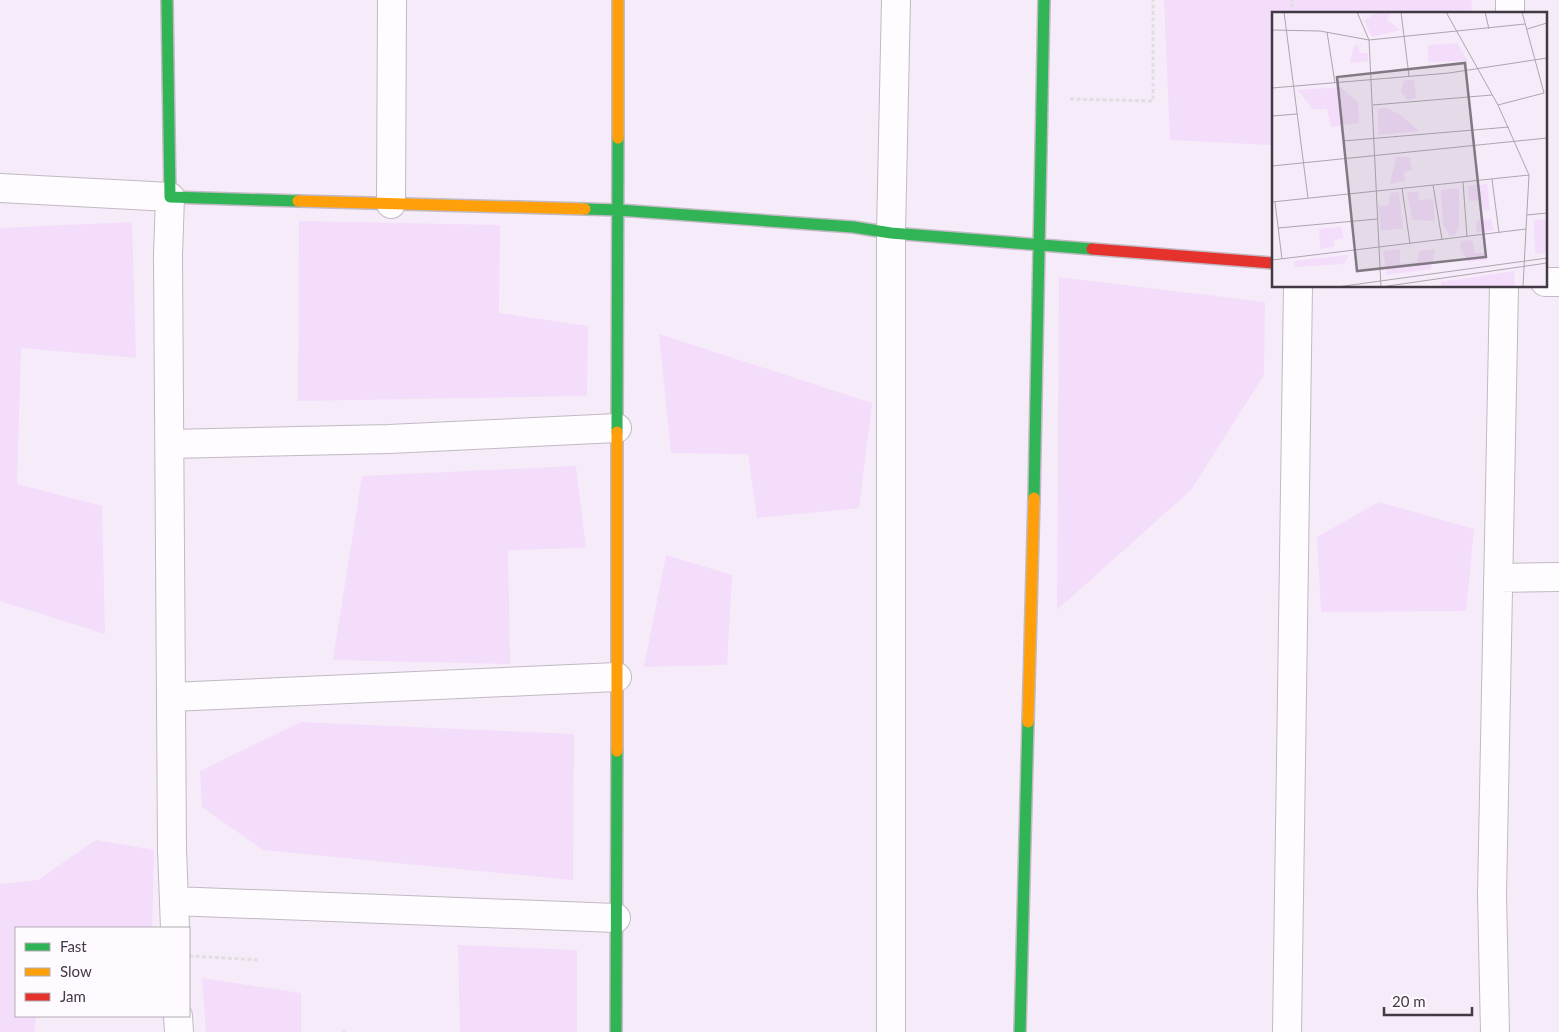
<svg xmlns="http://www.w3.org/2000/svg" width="1559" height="1032" font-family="Lato,sans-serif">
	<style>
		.green { fill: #f4dcfb }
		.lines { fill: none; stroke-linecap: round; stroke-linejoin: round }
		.street-casing { stroke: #c1b9c4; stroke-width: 30 }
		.fast-casing { stroke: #c1b9c4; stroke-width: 14 }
		.slow-casing { stroke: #c1b9c4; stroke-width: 14 }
		.jam-casing { stroke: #c1b9c4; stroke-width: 14 }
		.path { stroke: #e1dee2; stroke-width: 3; stroke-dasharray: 4 2.5; stroke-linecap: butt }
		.street { stroke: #fefcfe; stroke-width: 28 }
		.fast { stroke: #30b455; stroke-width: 11 }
		.slow { stroke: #ff9f0a; stroke-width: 11 }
		.jam { stroke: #e5322d; stroke-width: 11 }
		.inset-road { fill: none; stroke: #aea4b0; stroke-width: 1 }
		.view { fill: #807883; fill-opacity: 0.15; stroke: #807883; stroke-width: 2.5 }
		.inset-edge { fill: none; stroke: #413943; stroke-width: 2.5 }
	</style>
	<rect width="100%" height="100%" fill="#f6ecf9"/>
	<path class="green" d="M1164 0H1472L1471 14H1273V145L1170 140Z
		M299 221 500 225 499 313 588 326 587 396 298 401Z
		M132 222 136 358 21 348 17 484 102 506 105 634 0 601V228Z
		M1059 277 1265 302 1264 375 1191 490 1057 610Z
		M659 334 872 403 859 508 757 518 748 454 671 453Z
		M576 466 586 548 508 550 510 664 333 660 362 476Z
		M1379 502 1474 529 1466 611 1321 612 1317 537Z
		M666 555 732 575 727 665 644 667Z
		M301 722 574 734 573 880 263 850 202 807 200 771Z
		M96 840 154 850 152 928H16V1016H36L34 1032H0V884L38 880Z
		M458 945 577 950V1032H460Z
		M202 978 301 993V1032H206Z"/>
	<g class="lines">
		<g class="street-casing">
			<path id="street" d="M1510 14V0
				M0 188 170 197 168 255 172 850 175 928
				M391 204 392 0
				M1545 282H1559
				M170 444 389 439 617 428
				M1498 578 1559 577
				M171 697 617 677
				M174 901 616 918
				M178 1016 179 1032
				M891 1032V233L896 0
				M1287 1032 1298 286
				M1495 1032 1492 895 1504 286"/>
		</g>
		<g class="fast-casing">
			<path id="fast" d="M167 0 170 197 298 201
				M585 209 618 210 853 227 891 233 1092 249
				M617 432 618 138
				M1034 498 1044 0
				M616 1032 617 751
				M1020 1032 1028 722"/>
		</g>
		<g class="slow-casing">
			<path id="slow" d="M618 138V0
				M298 201 585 209
				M1028 722 1034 498
				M617 751V432"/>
		</g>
		<g class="jam-casing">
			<path id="jam" d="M1092 249 1273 263"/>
		</g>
		<path class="path" d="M1291 14 1292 0
			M1070 99 1153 101V0
			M189 956 260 960
			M344 1032V1031"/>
		<use href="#street" class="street"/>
		<use href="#fast" class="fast"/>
		<use href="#slow" class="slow"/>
		<use href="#jam" class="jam"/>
	</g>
	<g transform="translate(1272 12)">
		<rect width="275" height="275" fill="#f6ecf9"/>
		<path d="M105 0H118L115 8 128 18 100 25 92 9ZM185 31 196 49 156 50V33ZM86 32 88 41H96V49L78 51 82 34ZM132 68H142L144 86 135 88 129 80ZM68 75 86 90 87 111 59 115 55 97H40L26 78ZM115 96 130 104 147 119 106 123V97ZM124 145H137L140 158 132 160 133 169 118 172ZM215 172 218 199H212L208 188 197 189 196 174ZM187 176V215L183 223 178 224 171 212 169 178ZM146 179 147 188 161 187 163 209 140 208 135 181ZM127 180 131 216 109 219 106 194 117 193 118 181ZM219 207 222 218 204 221 205 208ZM275 207V241L263 242 262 208ZM69 215 72 226 62 228V235L48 237 47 217ZM200 228 203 241H215V248L196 250 188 236 189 229ZM128 237V252L145 250 147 239 163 237 159 257 115 263 111 239ZM77 243 72 252 23 255 22 249ZM242 259 243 275H169V270Z" fill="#f4dcfb"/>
		<path class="inset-road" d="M12 0 36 186M129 0 137 64M174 0 226 93 257 163 254 217 107 235 109 275 275 251M213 0 217 17M255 17 275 11M0 18 48 19 97 28 253 12M55 20 63 71M0 76 177 61 275 46M101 93 220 83M226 93 272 81 250 0M0 104 25 102M71 129 237 115M0 154 275 126M220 167 227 221M191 170 195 225M161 173 170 228M130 176 138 232M0 190 257 163M3 190 10 247M255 203 275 201M6 216 105 207M0 248 107 235 97 28 85 0M65 275 275 246M251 275 254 217"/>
		<path class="view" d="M193 51 214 245 85 259 65 65Z"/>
		<rect width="275" height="275" class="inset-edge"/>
	</g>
	<rect x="15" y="927" width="175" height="90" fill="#fefaff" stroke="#b2adb4"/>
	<rect x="25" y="943" width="25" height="8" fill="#30b455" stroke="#b2adb4"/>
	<text x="60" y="952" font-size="15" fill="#413943">Fast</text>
	<rect x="25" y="968" width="25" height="8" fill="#ff9f0a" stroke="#b2adb4"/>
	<text x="60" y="977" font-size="15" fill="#413943">Slow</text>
	<rect x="25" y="993" width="25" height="8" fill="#e5322d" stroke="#b2adb4"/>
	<text x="60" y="1002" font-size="15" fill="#413943">Jam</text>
	<path d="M1384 1007v8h88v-8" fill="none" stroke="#413943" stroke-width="2.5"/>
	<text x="1392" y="1007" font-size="15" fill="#413943" stroke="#fefaff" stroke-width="4" paint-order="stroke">20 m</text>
</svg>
